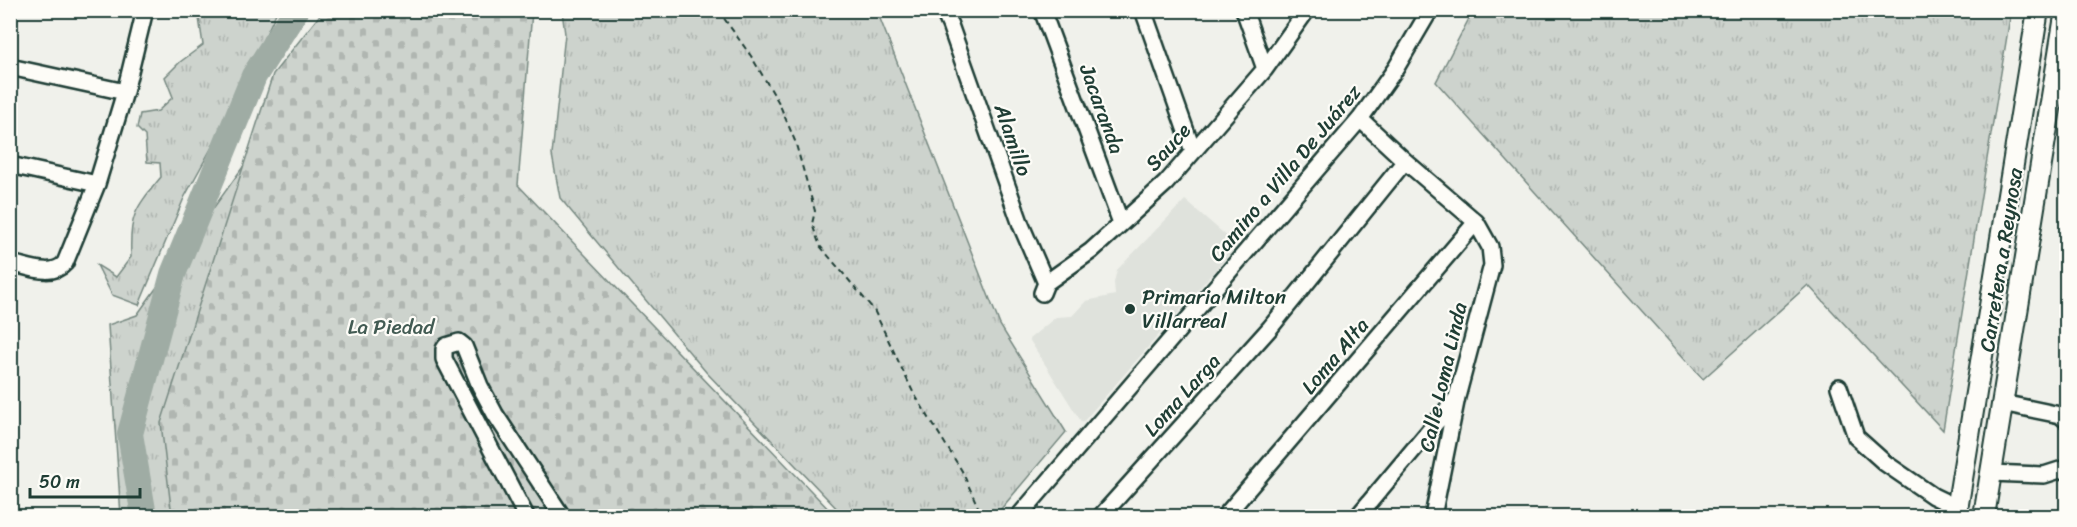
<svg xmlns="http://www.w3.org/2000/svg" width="2077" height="527" font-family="Sriracha,sans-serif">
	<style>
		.built { fill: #dfe2dc }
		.grass { fill: url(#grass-tufts); stroke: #768880; stroke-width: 1.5 }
		.cemetery { fill: url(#cemetery-stones); stroke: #768880; stroke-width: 1.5 }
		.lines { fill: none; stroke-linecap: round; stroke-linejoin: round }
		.river { stroke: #9faca4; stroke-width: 26 }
		.minor-casing { stroke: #1f3d34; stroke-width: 20 }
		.major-casing { stroke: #1f3d34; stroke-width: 24 }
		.path { stroke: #1f3d34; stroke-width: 2; stroke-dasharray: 6 4.5; stroke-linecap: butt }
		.minor { stroke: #fdfcf7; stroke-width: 15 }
		.major { stroke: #fdfcf7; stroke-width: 20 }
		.poi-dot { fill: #1f3d34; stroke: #fdfcf7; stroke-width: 2 }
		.labels { text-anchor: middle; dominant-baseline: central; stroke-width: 4.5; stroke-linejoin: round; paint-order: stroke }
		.street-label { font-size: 21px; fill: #1f3d34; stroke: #fdfcf7 }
		.poi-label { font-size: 21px; fill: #1f3d34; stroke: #fdfcf7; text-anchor: start }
		.park-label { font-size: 21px; fill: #425b53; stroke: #fdfcf7 }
	</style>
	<defs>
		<pattern id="grass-tufts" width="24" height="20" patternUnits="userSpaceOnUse" patternTransform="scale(1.5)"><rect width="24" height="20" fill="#cdd3cd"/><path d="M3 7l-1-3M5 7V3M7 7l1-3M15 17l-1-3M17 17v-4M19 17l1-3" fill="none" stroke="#b0b6b1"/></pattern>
		<pattern id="cemetery-stones" width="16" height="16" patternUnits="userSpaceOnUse" patternTransform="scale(1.5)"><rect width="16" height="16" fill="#cdd3cd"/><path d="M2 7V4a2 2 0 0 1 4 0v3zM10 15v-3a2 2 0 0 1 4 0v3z" fill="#b0b6b1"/></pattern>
	</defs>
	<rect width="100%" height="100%" fill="#f0f1eb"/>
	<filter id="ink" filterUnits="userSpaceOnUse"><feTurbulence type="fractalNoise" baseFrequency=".0167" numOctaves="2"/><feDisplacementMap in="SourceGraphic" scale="12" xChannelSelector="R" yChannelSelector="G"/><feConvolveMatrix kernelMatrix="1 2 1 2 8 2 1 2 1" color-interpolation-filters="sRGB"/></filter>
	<g filter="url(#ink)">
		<path class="built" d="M1185 200 1237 245 1082 423 1029 339 1056 317 1072 316 1086 301 1115 295 1114 282 1117 270Z"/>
		<path class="grass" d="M198 11H277L218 136 184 198 139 305 112 295 97 265 116 277 131 257C129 215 135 209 161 177L160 163 147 162 145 136 137 128 140 114 158 111 173 97 165 77 180 62 203 45Z
			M562 11H877L1000 325 1066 432 995 516H844L706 372 560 198 552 155 565 34Z
			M1473 11H2011L1943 430 1808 285 1703 379 1436 82Z
			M270 129 187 516H121L108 325 137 315Z"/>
		<path class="cemetery" d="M323 11H532L518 185 835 516H172L161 423 273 74Z"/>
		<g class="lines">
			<path class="river" d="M144 516 130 434 173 274 254 76 296 10"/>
			<g class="minor-casing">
				<path id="minor" d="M943 10 950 25 1021 225 1046 283
					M1042 10 1121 223
					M1143 10 1193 151
					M1244 10 1265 69
					M10 67 125 92
					M1360 119 1405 161 1476 222 1490 247 1492 265 1457 397 1433 516
					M10 165 97 184
					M10 263C27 266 52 278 65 263L97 184 125 92 145 10
					M1042 293 1046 283 1091 251 1166 183 1265 69 1307 10
					M1839 387 1856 437 1885 463 1933 496 1958 508
					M2002 403 2060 415 2066 420
					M1991 473 2044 475 2066 468
					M526 516 444 359V349L446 346 459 342 464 346 480 386 495 414 562 516
					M1019 516 1360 119 1396 68 1430 10
					M1101 516 1270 328 1405 161
					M1225 516 1476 222
					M1358 516 1455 400"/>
			</g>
			<g class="major-casing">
				<path id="major" d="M1956 516 2038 10
					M1984 516 2066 10"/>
			</g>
			<path class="path" d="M718 10 751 56 779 103 795 141 815 211 812 224 820 246 874 310 913 392 962 471 982 516"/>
			<use href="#minor" class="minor"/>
			<use href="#major" class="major"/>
		</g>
	</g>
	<circle class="poi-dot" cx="1130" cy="309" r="6"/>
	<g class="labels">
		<g class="street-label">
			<text transform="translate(1102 109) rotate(70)">Jacaranda</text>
			<text transform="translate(1013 140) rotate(71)">Alamillo</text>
			<text transform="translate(1168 147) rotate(-48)">Sauce</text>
			<text transform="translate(1285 173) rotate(-50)">Camino a Villa De Juárez</text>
			<text transform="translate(2001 260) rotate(-81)">Carretera a Reynosa</text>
			<text transform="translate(1335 356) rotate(-50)">Loma Alta</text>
			<text transform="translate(1443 377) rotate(-77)">Calle Loma Linda</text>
			<text transform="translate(1182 395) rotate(-48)">Loma Larga</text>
		</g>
		<g class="poi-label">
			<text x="1142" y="297">Primaria Milton<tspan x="1142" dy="24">Villarreal</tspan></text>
		</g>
		<g class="park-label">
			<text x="391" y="327">La Piedad</text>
		</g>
	</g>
	<rect width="2077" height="527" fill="none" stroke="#fdfcf7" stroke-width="36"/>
	<rect x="18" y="18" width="2041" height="491" fill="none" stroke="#1f3d34" stroke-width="2" filter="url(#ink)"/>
	<path d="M30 488v9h110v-9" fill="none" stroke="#1f3d34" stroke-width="3"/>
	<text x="39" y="488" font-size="18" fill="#1f3d34" stroke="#fdfcf7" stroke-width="4.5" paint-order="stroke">50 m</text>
</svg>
